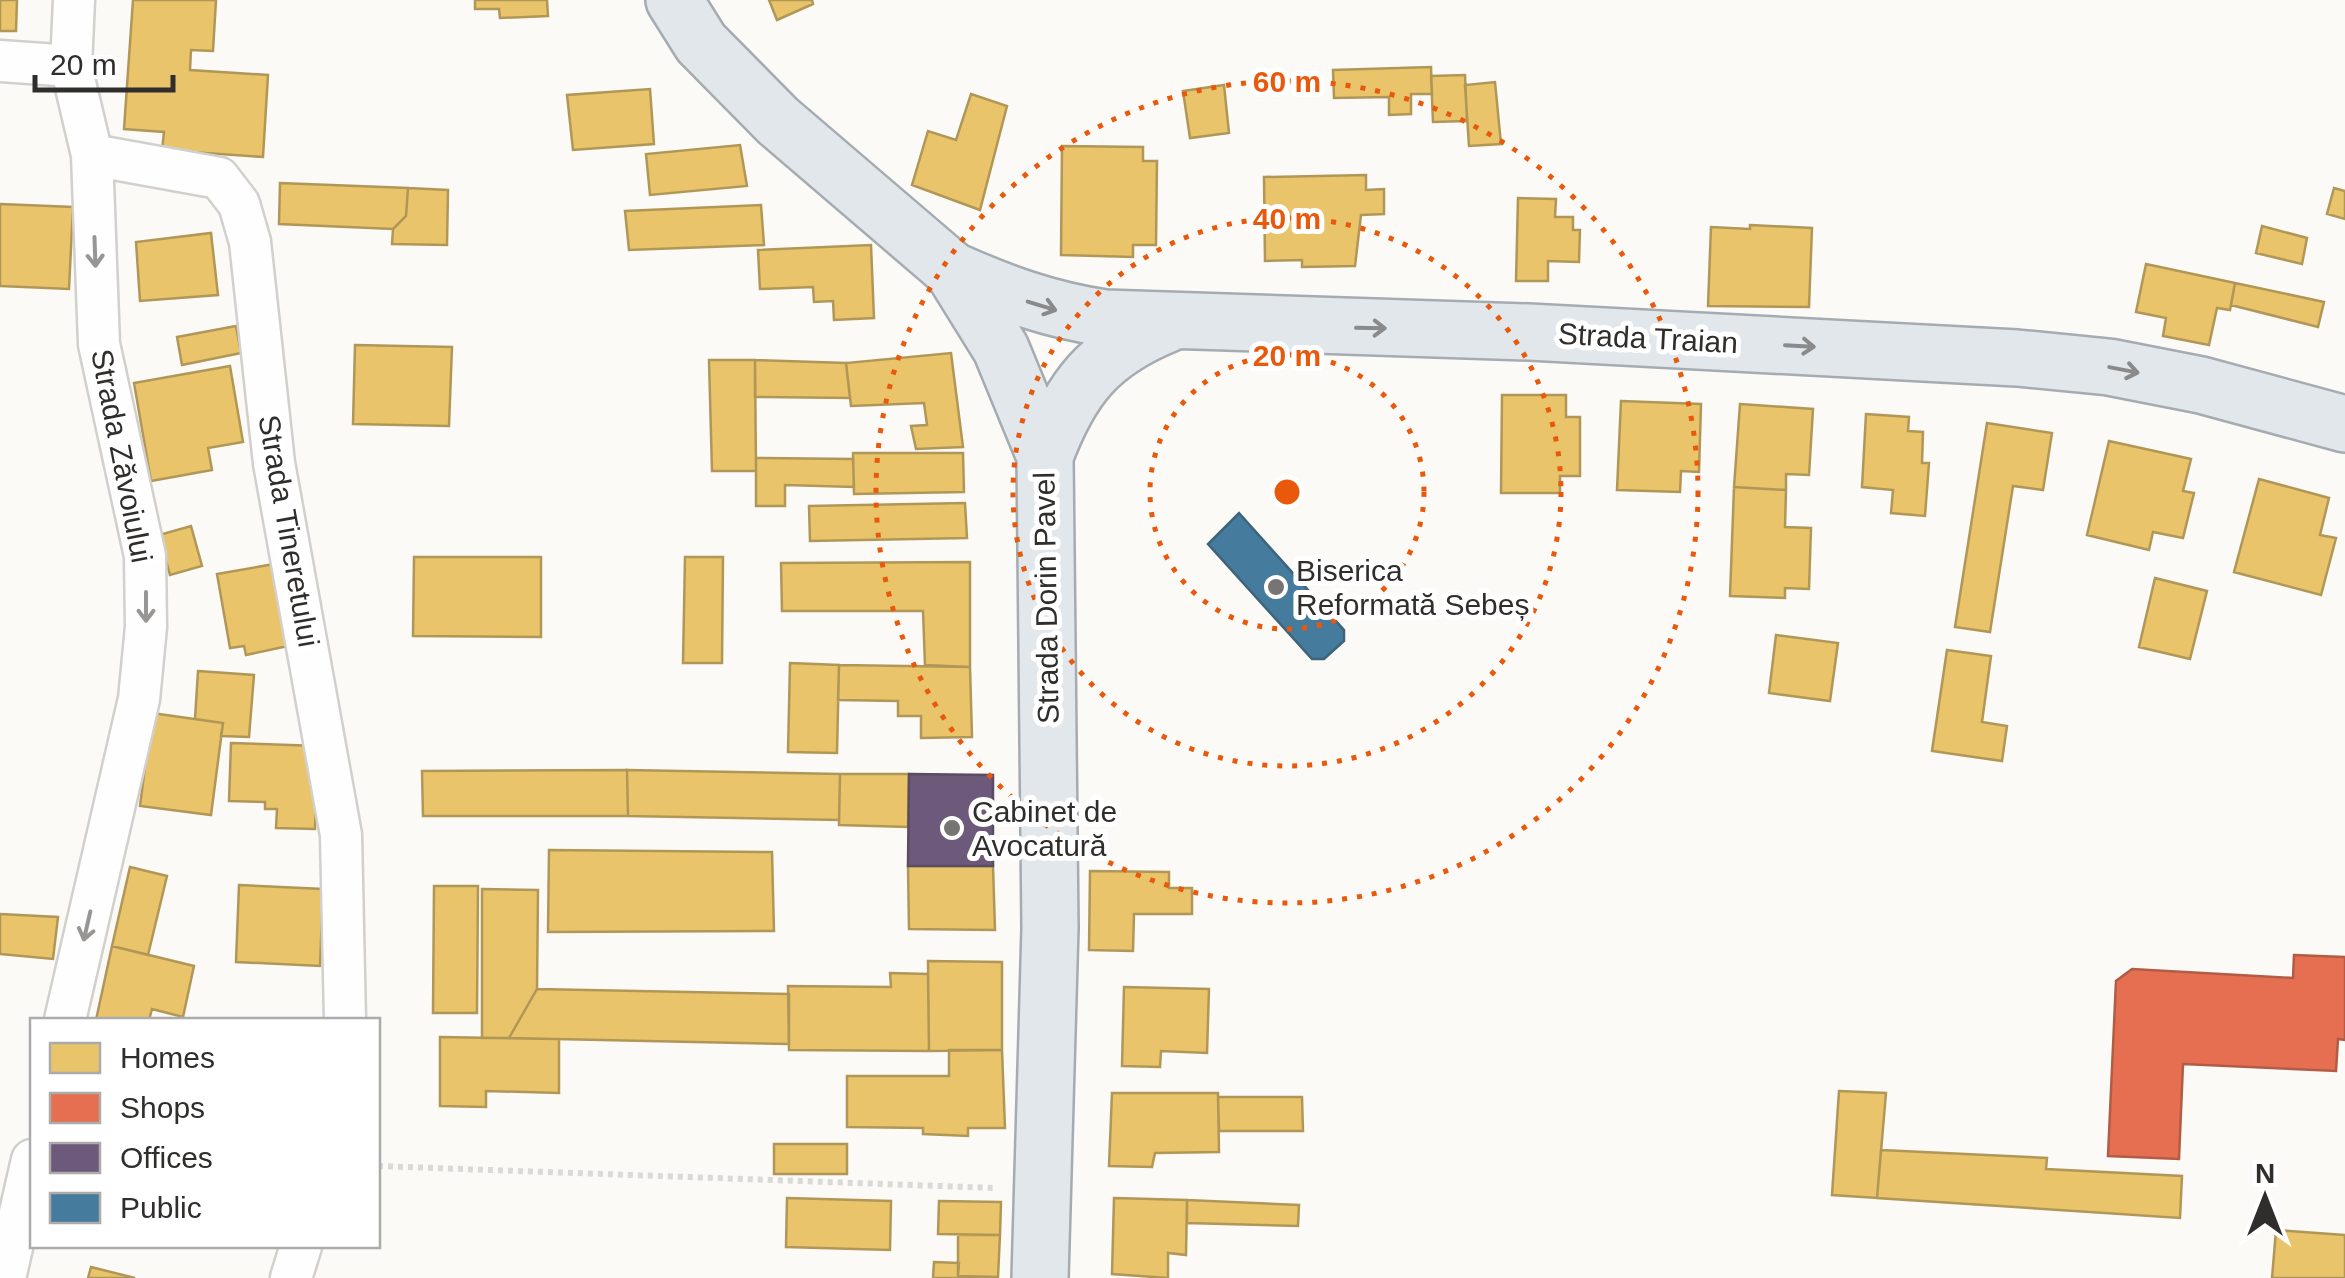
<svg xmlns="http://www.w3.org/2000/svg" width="2345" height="1278" font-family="Arial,sans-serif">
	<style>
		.homes { fill: #e9c46a; stroke: #b19757; stroke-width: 2.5 }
		.shops { fill: #e76f51; stroke: #b05c46; stroke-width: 2.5 }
		.offices { fill: #6d597a; stroke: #5a4c63; stroke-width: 2.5 }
		.public { fill: #457b9d; stroke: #3e647b; stroke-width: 2.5 }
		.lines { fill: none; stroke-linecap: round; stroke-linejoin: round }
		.minor-casing { stroke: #d1d0cd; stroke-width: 45 }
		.primary-casing { stroke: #a4acb2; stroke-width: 60 }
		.path { stroke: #d9d9d8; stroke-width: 6; stroke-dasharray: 5 5; stroke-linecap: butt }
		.minor { stroke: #fffefe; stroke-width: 40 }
		.primary { stroke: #e2e7eb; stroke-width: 55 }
		.oneway { stroke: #979695 }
		.oneway2 { stroke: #888a8c }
		.ring { fill: none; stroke: #e8590c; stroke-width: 5; stroke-dasharray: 5 10 }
		.poi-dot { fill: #777573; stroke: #fff; stroke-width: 4 }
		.labels { text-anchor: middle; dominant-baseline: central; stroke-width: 10; stroke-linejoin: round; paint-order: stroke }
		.street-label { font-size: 30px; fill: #2f2e2c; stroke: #fff }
		.poi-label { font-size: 30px; fill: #2f2e2c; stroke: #fff; text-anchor: start }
		.centre { fill: #e8590c; stroke: #fff; stroke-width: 5 }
		.ring-label { font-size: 30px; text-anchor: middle; font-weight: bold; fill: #e8590c; stroke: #fff; stroke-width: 10; stroke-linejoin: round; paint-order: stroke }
	</style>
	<rect width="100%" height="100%" fill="#fcfaf7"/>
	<path class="homes" d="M0 0H17L16 31H0Z
		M133 0H216L213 51 191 50 190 70 268 75 263 157 162 150 164 132 124 129Z
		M475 0H547L548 16 500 18 499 9H475Z
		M769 0H812L813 4 777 20Z
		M1431 67 1432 94H1411V114L1389 115V97L1334 98 1333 70Z
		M1465 75 1467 121 1433 122 1431 76Z
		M1495 82 1501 144 1469 146 1465 85Z
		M1224 85 1229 133 1190 138 1183 91Z
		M650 89 654 144 573 150 567 95Z
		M971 94 1007 106 980 210 912 185 928 131 956 140Z
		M740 145 747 186 650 195 646 154Z
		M1062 146 1143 147V161H1157L1156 245H1133V257L1061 255Z
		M1366 175V190L1384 189V214L1361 215 1355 266 1302 267V260L1265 261 1264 177Z
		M280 183 408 188 406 216 393 229 279 224Z
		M408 188 448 190 447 245 392 244 393 229 406 216Z
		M2334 188 2345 191V219L2327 214Z
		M1518 198 1556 199 1555 217H1573V230H1580L1579 262 1548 261V281H1516Z
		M0 204 73 207 69 289 0 286Z
		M761 205 764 245 629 250 625 211Z
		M1750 225 1812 228 1809 307 1708 306 1711 227 1750 229Z
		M2262 226 2307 238 2302 264 2256 253Z
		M211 233 218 295 140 301 136 242Z
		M871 245 874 318 834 320 833 301 814 302 813 287 760 289 758 250Z
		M2146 264 2235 283 2230 310 2217 308 2209 345 2163 336 2166 318 2136 312Z
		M2235 283 2324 302 2318 327 2231 305Z
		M236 326 241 353 182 365 177 337Z
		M355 345 452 347 449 426 353 424Z
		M951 353 963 447 916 449 911 426 927 425 924 403 851 406 846 363Z
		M709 360H755L756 471H712Z
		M755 360 846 363 850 398 755 397Z
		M230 366 243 442 208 448 212 470 151 481 134 383Z
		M1502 395H1566V417H1580V476H1560V493H1501Z
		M1621 401 1701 404 1699 472 1681 471 1680 492 1617 490Z
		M1740 404 1813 409 1809 475 1786 474V490L1734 487Z
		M1866 414 1909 417 1908 431 1923 432 1922 463H1929L1925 516 1891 513 1893 490 1862 487Z
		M1987 423 2052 433 2043 490 2013 486 1990 632 1955 627Z
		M2109 441 2191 459 2183 491 2194 493 2183 538 2153 532 2149 550 2087 535Z
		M853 453H963L964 492 854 494Z
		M756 458 853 459 854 487 785 485V506H756Z
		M2259 479 2329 498 2320 535 2336 538 2321 595 2234 572Z
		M1734 487 1786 490 1785 527 1811 528 1809 589 1785 588V598L1730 596Z
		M965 503 967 538 810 541 809 506Z
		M191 526 202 566 170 575 159 535Z
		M414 557H541V637L413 636Z
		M685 557H723L722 663H683Z
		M970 562V667L925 665 923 611H782L781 563Z
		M274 564 288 646 246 655 244 646 230 648 217 574Z
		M2155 578 2207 591 2190 659 2139 647Z
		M1776 635 1838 643 1830 701 1769 693Z
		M1947 650 1991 656 1982 722 2007 726 2002 761 1932 751Z
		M790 663 839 665 837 753 788 752Z
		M839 665 970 667 972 737 921 738V716H898V701L838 700Z
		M198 671 254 675 249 737 221 736 223 723 195 719Z
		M152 713 223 723 211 815 140 806Z
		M231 743 318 746 315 829 276 828 277 809H265V802L229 801Z
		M627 770 840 774 839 820 628 816Z
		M627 770 628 816H423L422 771Z
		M840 774H909L908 827 839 825Z
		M549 850 772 852 774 931 548 932Z
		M908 866H993L995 930 909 929Z
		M130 867 167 876 148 955 112 946Z
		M1090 871 1169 872V888H1192V914H1134L1133 951 1089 950Z
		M239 885 323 889 320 966 236 962Z
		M434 886H478L477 1013H433Z
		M482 889 538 890 537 989 509 1038H482Z
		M0 914 58 917 53 959 0 954Z
		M112 946 194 966 183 1017 152 1009 149 1020H96Z
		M928 961 1002 962V1050L929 1051Z
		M890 973 928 974 929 1051 789 1050 788 986 891 987Z
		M1124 987 1209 989 1207 1053 1161 1051 1160 1067 1122 1066Z
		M537 989 789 994V1044L509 1038Z
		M440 1037 559 1039V1093L486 1091V1107L440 1106Z
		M949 1050H1002L1005 1128H968V1136L923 1134V1128L847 1127V1076H949Z
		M1839 1091 1886 1093 1877 1198 1832 1195Z
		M1112 1093H1218L1219 1152 1155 1153 1152 1167 1109 1166Z
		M1218 1097H1302L1303 1131H1219Z
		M774 1144H847V1174H774Z
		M1881 1150 2047 1158 2046 1169 2182 1176 2180 1218 1877 1198Z
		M787 1198 891 1201 890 1250 786 1247Z
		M1114 1198 1187 1200 1186 1255 1168 1253V1278L1112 1274Z
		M1187 1200 1299 1205 1298 1226 1187 1223Z
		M939 1201 1001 1202 1000 1235 938 1234Z
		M2276 1230 2345 1235V1278H2272Z
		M958 1235H1000L998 1277 958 1276Z
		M934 1262 959 1263 958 1276 998 1278H933Z
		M91 1267 135 1278H88Z"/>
	<path class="shops" d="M2294 955 2345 957V1040L2338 1039 2336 1071 2183 1064 2179 1159 2108 1156 2116 981 2132 969 2293 978Z"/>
	<path class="offices" d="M909 774 993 775V866H908Z"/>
	<path class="public" d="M1239 513 1344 630V641L1324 659H1312L1208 544Z"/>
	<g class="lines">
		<g class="minor-casing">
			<path id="minor" d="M0 61 71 66 74 0
				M92 155 219 178 239 204 250 242 274 463 341 835 345 1020
				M65 1020 139 699 146 627 145 556 99 344 92 155 71 66
				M5 1278 32 1160
				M291 1278 301 1246"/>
		</g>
		<g class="primary-casing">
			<path id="primary" d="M674 0 701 43 778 121 952 270 1001 349 1045 456 1050 928 1040 1278
				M952 270C1003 293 1050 310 1105 318L1529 332 2017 358 2109 367 2201 385 2345 424
				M1045 456C1071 387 1099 352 1168 324"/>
		</g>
		<path class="path" d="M378 1166 996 1188"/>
		<use href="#minor" class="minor"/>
		<use href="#primary" class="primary"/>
	</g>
	<defs><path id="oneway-shaft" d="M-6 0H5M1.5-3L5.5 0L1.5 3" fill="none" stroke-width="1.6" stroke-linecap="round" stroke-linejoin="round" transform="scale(2.5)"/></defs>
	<g class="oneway">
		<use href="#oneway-shaft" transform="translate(95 252) rotate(88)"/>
		<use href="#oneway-shaft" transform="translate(146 607) rotate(90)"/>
		<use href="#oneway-shaft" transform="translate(87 926) rotate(103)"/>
	</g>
	<g class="oneway2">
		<use href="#oneway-shaft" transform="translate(1042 306) rotate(17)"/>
		<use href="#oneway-shaft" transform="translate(1371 328) rotate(1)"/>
		<use href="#oneway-shaft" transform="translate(1800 346) rotate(3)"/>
		<use href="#oneway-shaft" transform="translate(2124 370) rotate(11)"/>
	</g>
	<g class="ring">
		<circle cx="1287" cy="492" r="137"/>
		<circle cx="1287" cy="492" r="274"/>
		<circle cx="1287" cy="492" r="411"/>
	</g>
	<g class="poi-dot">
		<circle cx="1276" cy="587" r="10"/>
		<circle cx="952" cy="828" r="10"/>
	</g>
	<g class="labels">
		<g class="street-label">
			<text transform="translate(1648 338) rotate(3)">Strada Traian</text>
			<text transform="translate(122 456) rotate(79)">Strada Zăvoiului</text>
			<text transform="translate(289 531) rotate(80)">Strada Tineretului</text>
			<text transform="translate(1046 598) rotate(-91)">Strada Dorin Pavel</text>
		</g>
		<g class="poi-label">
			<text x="1296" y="570">Biserica<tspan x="1296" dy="34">Reformată Sebeș</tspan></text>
			<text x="972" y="811">Cabinet de<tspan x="972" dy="34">Avocatură</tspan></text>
		</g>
	</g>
	<circle cx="1287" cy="492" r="15" class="centre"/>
	<g class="ring-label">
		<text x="1287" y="92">60 m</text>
		<text x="1287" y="229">40 m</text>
		<text x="1287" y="366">20 m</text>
	</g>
	<rect x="30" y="1018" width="350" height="230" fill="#ffffff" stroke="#acabab" stroke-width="2.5"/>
	<rect x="50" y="1043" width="50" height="30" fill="#e9c46a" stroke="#acabab" stroke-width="2.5"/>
	<text x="120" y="1068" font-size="30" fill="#2f2e2c">Homes</text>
	<rect x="50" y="1093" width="50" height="30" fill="#e76f51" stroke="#acabab" stroke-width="2.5"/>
	<text x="120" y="1118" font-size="30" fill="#2f2e2c">Shops</text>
	<rect x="50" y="1143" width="50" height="30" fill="#6d597a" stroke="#acabab" stroke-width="2.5"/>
	<text x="120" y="1168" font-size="30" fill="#2f2e2c">Offices</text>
	<rect x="50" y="1193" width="50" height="30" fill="#457b9d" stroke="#acabab" stroke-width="2.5"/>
	<text x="120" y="1218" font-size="30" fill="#2f2e2c">Public</text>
	<g transform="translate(2265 1198)" stroke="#ffffff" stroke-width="8" paint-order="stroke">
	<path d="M0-8L18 38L0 25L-18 38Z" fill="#2f2e2c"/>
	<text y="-15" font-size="28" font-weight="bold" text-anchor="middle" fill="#2f2e2c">N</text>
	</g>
	<path d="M35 75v15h138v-15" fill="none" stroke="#2f2e2c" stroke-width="5"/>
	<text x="50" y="75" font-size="30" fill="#2f2e2c" stroke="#ffffff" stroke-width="8" paint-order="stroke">20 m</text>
</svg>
